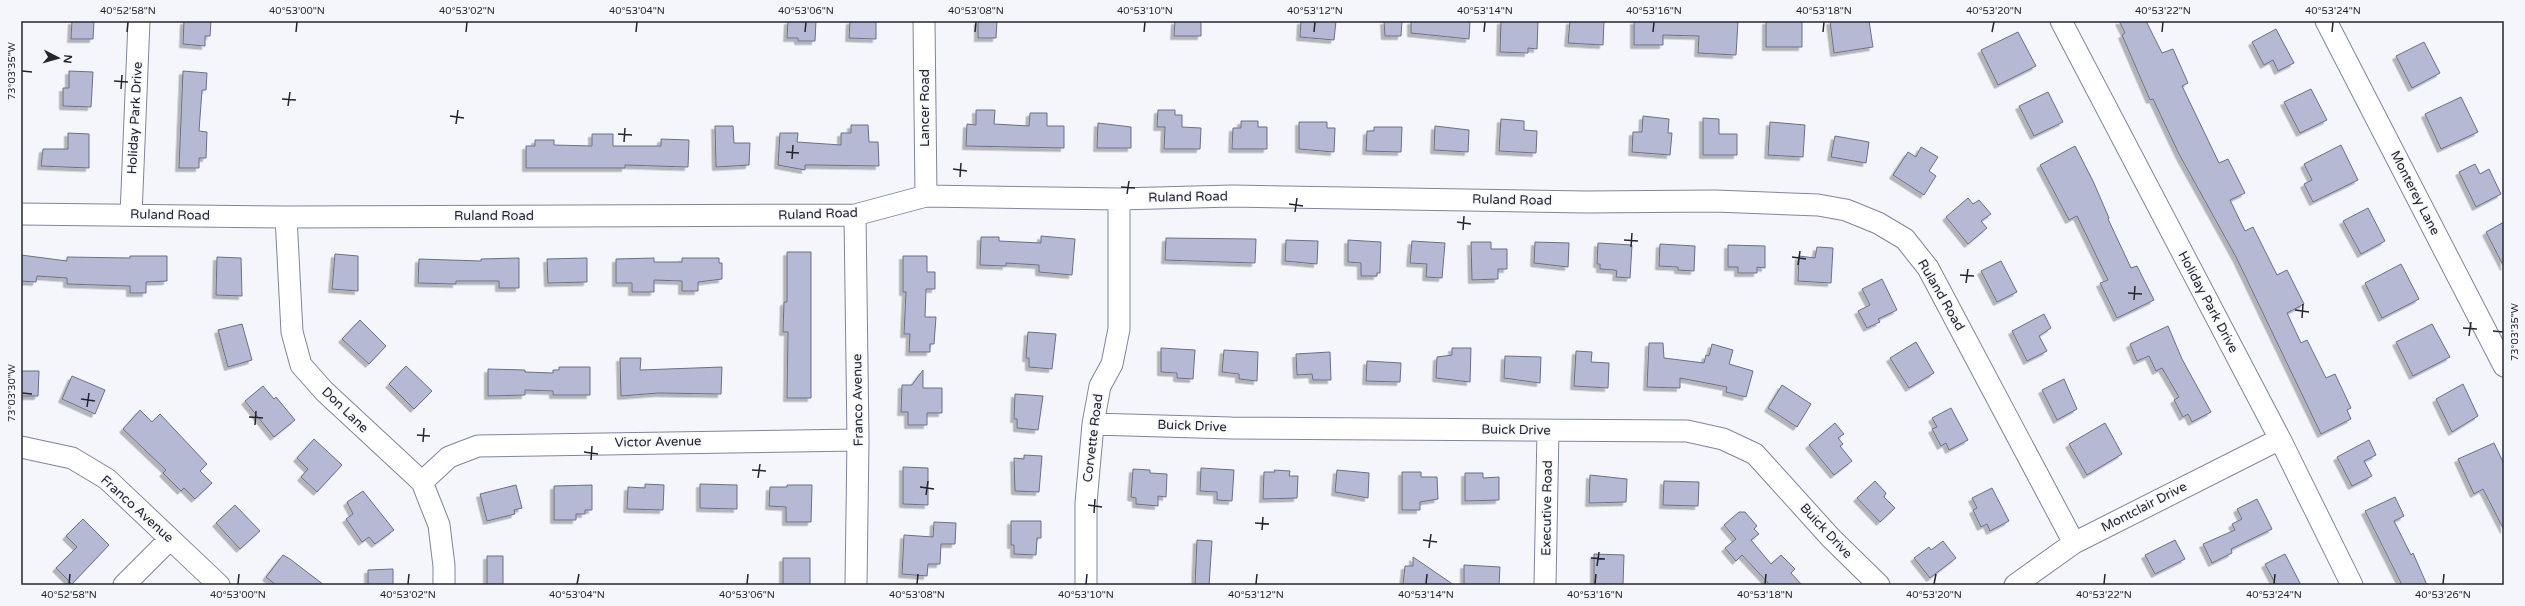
<svg xmlns="http://www.w3.org/2000/svg" width="2525" height="606" font-family="'Varela Round',sans-serif">
	<style>
		.building { fill: #b5b9d4; stroke: #6b6f88; filter: url(#shadow) }
		.lines { fill: none; stroke-linecap: round; stroke-linejoin: round }
		.minor-casing { stroke: #80849e; stroke-width: 23 }
		.minor { stroke: #fff; stroke-width: 21 }
		.ticks { fill: none; stroke: #24252f; stroke-width: 1.5 }
		.labels { text-anchor: middle; dominant-baseline: central; stroke-width: 3; stroke-linejoin: round; paint-order: stroke }
		.street-label { font-size: 13px; fill: #24252f; stroke: #f5f6fb }
		.neatline { fill: none; stroke: #24252f; stroke-width: 1.5 }
		.ticks-label { font-size: 10px; text-anchor: middle; fill: #24252f }
	</style>
	<defs>
		<filter id="shadow"><feDropShadow dx="-3.5" dy="3.5" stdDeviation="0" flood-color="#0004"/></filter>
	</defs>
	<rect width="100%" height="100%" fill="#f5f6fb"/>
	<path class="building" d="M72 21H94L93 39H71Z
		M184 21H211L210 36H205V46L183 44Z
		M788 21H816L815 41H798V38H787Z
		M850 21H876V39L849 38Z
		M978 21H997L996 38H978Z
		M1175 21H1201V36H1174Z
		M1301 21H1336L1334 40 1300 37Z
		M1384 21H1402L1401 36H1385Z
		M1411 21H1470L1469 39 1411 33Z
		M1501 21H1538L1537 49 1528 48V53L1500 52Z
		M1570 21H1604L1603 45 1568 43Z
		M1634 21H1738L1736 55 1698 53 1699 36 1663 35V45H1634Z
		M1766 21H1802V47H1766Z
		M1830 21H1869L1873 47 1834 53Z
		M2119 21H2146L2162 53 2173 49 2188 83 2182 86 2219 163 2228 159 2245 193 2230 200 2245 231 2253 227 2277 275 2287 270 2304 304 2287 313 2301 343 2307 340 2326 378 2335 374 2351 408 2347 410 2351 419 2321 434 2236 257 2179 154 2153 99 2150 100 2122 35 2125 33Z
		M2276 29 2294 63 2278 71 2273 60 2264 65 2252 42Z
		M2018 32 2036 66 1998 85 1981 50Z
		M2424 42 2440 73 2412 88 2396 56Z
		M69 71 93 72 91 107 63 106V88H69Z
		M183 71 207 73 206 90H202L199 131 207 132 206 158H199V168H179Z
		M2311 89 2327 120 2300 133 2284 102Z
		M2048 92 2063 122 2034 136 2019 106Z
		M2461 97 2478 132 2441 149 2425 114Z
		M976 110H995L994 124 1029 126 1030 113H1047V126H1064V148L966 146 967 124 976 125Z
		M1158 110H1175V115H1182V127L1201 128 1200 149H1164L1165 127H1157Z
		M1643 116 1669 119 1668 133H1672L1670 155 1632 152 1633 132H1642Z
		M1703 118 1719 119V134H1737V155H1703Z
		M1501 119 1524 121V130L1537 131 1536 153 1499 151Z
		M1241 121H1258V127H1267V149H1232L1233 128H1241Z
		M1299 122H1327V128H1335L1334 152 1299 149Z
		M1770 122 1805 125 1803 157 1768 155Z
		M1098 123 1131 127V148H1097Z
		M851 125H868L869 142H878L879 166 815 165H805V170L778 165 780 133H798L797 142 841 145V133H851Z
		M715 126H733L734 143H750L749 165 716 167Z
		M1435 126 1469 130 1468 152 1434 150Z
		M1374 127H1402L1401 152 1366 151 1367 131H1374Z
		M68 133 89 134V168L41 166 43 149H68Z
		M592 134H613V146H661V139L689 140 688 167 625 165V168H526V146H535V140H554V145L592 146Z
		M1835 136 1869 142 1866 163 1831 157Z
		M2341 145 2358 180 2313 202 2304 184 2312 180 2304 164Z
		M2075 146 2093 181 2109 218 2108 219 2131 268 2137 266 2154 300 2117 318 2100 283 2108 280 2077 216 2069 220 2040 165Z
		M1921 147 1938 157 1929 171 1936 176 1924 195 1893 175 1908 152 1916 157Z
		M2475 164 2480 174 2489 169 2501 194 2476 207 2459 172Z
		M1968 198 1973 204 1979 200 1991 214 1981 221 1987 228 1968 244 1946 217Z
		M2368 208 2385 241 2361 254 2343 221Z
		M2504 222V267L2486 232Z
		M1041 236 1075 239 1072 275 1039 272V265L1006 263V266L980 265 981 237H999V241L1041 243Z
		M1166 238 1256 239 1255 263 1165 260Z
		M1286 240 1318 241 1317 264 1285 261Z
		M1348 240 1381 242 1380 273H1377V276H1361V263L1348 262Z
		M1412 241 1445 243 1442 278 1426 277 1427 264 1410 263Z
		M1471 242H1491V249H1507V269H1498V279L1472 280Z
		M1535 242 1569 243 1568 267 1534 263Z
		M1598 243 1632 245 1630 278 1616 277 1617 271 1614 270 1600 269V264H1597Z
		M1660 244 1695 246 1694 271 1678 270V267L1659 266Z
		M1728 245 1765 246V268L1757 267V273H1738V267H1728Z
		M1817 247 1833 248 1831 283 1798 281 1799 256 1815 258Z
		M787 252H811V398H787L788 332H783L784 302H787Z
		M335 254 358 256V291L332 289Z
		M21 255 67 261V257L130 258V256H167V281L146 282V293H130V286L67 284V278L37 276 36 282 21 281Z
		M903 256H927V272H935V289H926L925 317H936L934 344H930V352H909L910 334H904L906 292H903Z
		M217 257 241 258 242 296 216 295Z
		M519 258V288H499V281H456V284L418 283 419 259 481 261V259Z
		M587 258V282L548 283 547 259Z
		M654 258V262H682V258H719V263H722V279L698 282V291H682V281L654 280V292H632V283H616V259Z
		M2001 261 2017 292 1997 302 1981 271Z
		M2401 264 2419 299 2382 318 2365 283Z
		M1882 279 1897 310 1878 319 1880 322 1867 328 1858 311 1870 305 1862 289Z
		M2044 314 2051 328 2039 336 2047 351 2027 361 2012 331Z
		M360 320 386 346 369 364 342 339Z
		M242 324 252 360 228 367 218 330Z
		M2432 324 2450 357 2413 376 2396 342Z
		M2168 326 2182 359 2211 412 2192 422 2188 414 2183 417 2174 400 2179 397 2162 368 2156 371 2149 356 2137 361 2130 344Z
		M1028 332 1056 334 1052 369 1029 367V358H1026Z
		M1916 342 1934 373 1909 388 1890 358Z
		M1649 343H1663L1664 358 1704 363 1706 355 1709 356 1712 344 1733 350 1729 364 1753 371 1746 397 1726 392 1727 387 1680 378V388L1647 387Z
		M1161 348 1195 350 1193 379 1177 378V373L1161 372Z
		M1452 348H1471L1470 382 1436 378 1437 357 1452 355Z
		M1224 350 1258 352 1257 381 1239 379V374L1222 372Z
		M1576 351 1592 352 1591 362 1609 363 1608 388 1574 386Z
		M1330 352 1331 380H1313L1312 374 1297 375 1296 354Z
		M1505 356 1541 357 1540 383 1504 378Z
		M620 358H641L640 370 722 367 721 394 658 393 621 396Z
		M1367 361 1401 363 1400 382 1366 381Z
		M406 366 432 391 414 409 389 384Z
		M559 367H590V395H553V391L525 390V395L488 396V369L525 370V372L553 373V370H559Z
		M923 370V388H942V413H927V425H908V412H901L902 385H912Z
		M21 371H39L38 396H21Z
		M72 376 105 390 95 414 62 399Z
		M2064 379 2077 409 2057 420 2042 390Z
		M2463 384 2478 416 2452 432 2436 399Z
		M1782 385 1811 404 1797 427 1768 408Z
		M263 386 274 399 276 397 295 420 274 437 245 401Z
		M1015 394 1043 396 1038 430 1017 428V419H1014Z
		M1951 408 1968 440 1949 450 1946 443 1941 446 1932 429 1937 427 1932 418Z
		M140 410 152 422 160 414 207 464 200 471 212 483 195 499 184 488 181 491 163 473 166 470 123 429Z
		M1835 423 1844 434 1838 438 1843 444 1840 446 1852 461 1834 475 1809 445Z
		M2105 423 2122 454 2087 475 2069 444Z
		M314 439 342 465 317 492 301 477 308 469 297 458Z
		M2369 440 2376 455 2364 461 2372 476 2352 486 2337 457Z
		M2494 443 2504 464V530L2483 489 2474 494 2458 459Z
		M1024 455 1042 456 1039 492 1015 491 1014 458 1024 459Z
		M903 467 928 468V505L903 504Z
		M1201 468 1234 470 1232 501 1217 500V492L1200 491Z
		M1133 469 1150 470V473L1167 474 1166 497 1158 496V506L1136 504V498L1131 497Z
		M1274 470 1290 471 1289 476H1298L1297 498 1263 499 1264 472H1275Z
		M1337 470 1369 473 1368 498 1335 492Z
		M1402 472H1421V477H1437L1438 499 1420 502V510H1402Z
		M1465 473H1483V478L1499 477V500L1465 501Z
		M1590 475 1627 479 1626 502 1589 503Z
		M1664 481 1699 482 1698 506 1663 505Z
		M1875 481 1886 493 1884 497 1895 508 1880 522 1857 498Z
		M645 484 664 485 663 510 627 509 628 487 645 488Z
		M700 484 737 485V509L700 508Z
		M516 485 522 508 514 510 515 514 487 521 480 494Z
		M592 485V510H585V514H576V520H554V486Z
		M787 485H812L811 522H786V507L769 506 770 487H787Z
		M1992 488 2009 521 1990 531 1987 524 1981 527 1973 510 1977 508 1972 498Z
		M363 491 394 530 375 544 369 537 362 542 346 519 353 514 347 502Z
		M2395 497 2404 516 2394 521 2411 555 2413 553 2427 585H2402L2365 511Z
		M2257 499 2272 529 2231 549 2232 553 2212 563 2203 544 2235 530 2232 524 2242 519 2237 509Z
		M235 505 260 531 240 549 216 523Z
		M1739 512H1745L1757 526 1754 529 1759 534 1751 540 1771 564 1781 555 1795 569 1791 573 1802 585H1770L1742 555 1736 561 1725 548 1736 539 1724 525Z
		M83 519 109 545 72 584 56 568 77 547 66 536Z
		M1011 521H1041V538H1037L1036 555 1014 554V545H1011Z
		M934 522 956 523 955 544H941L940 564H928L927 576 902 574 904 535 933 537Z
		M1197 540 1212 541 1209 585H1195Z
		M2175 540 2185 559 2155 574 2145 555Z
		M1943 541 1956 558 1930 578 1914 558 1929 547 1931 550Z
		M1594 554 1624 555 1623 585H1594Z
		M2285 554 2301 585H2276L2265 564Z
		M283 555 290 559 324 585H276L266 577Z
		M487 556H503V585H487Z
		M1413 557 1454 585H1403L1405 566H1413Z
		M783 558H810V585H783Z
		M1464 565 1500 567 1499 585H1464Z
		M393 569V585H368V570Z"/>
	<g class="lines">
		<g class="minor-casing">
			<path id="minor" d="M924 21 926 196
				M2061 21 2280 439 2352 585
				M2326 21 2504 366
				M21 214 286 217 855 215 926 196 1119 199 1232 196 1586 202 1715 201 1818 205 1846 210 1878 223 1905 239 1928 268 2074 543
				M131 215 139 21
				M855 215 858 440 856 585
				M286 217 292 332 301 365 324 391 422 482 439 525 444 566V585
				M1093 424 1231 428 1687 431 1723 439 1755 454 1831 538 1879 585
				M21 447 72 458 107 479 219 585
				M422 482 449 457 478 446 858 440
				M124 585 170 539
				M1086 585V503L1093 424 1100 386 1112 364 1119 329V199
				M1545 585 1548 431
				M2015 585 2074 543 2280 439"/>
		</g>
		<use href="#minor" class="minor"/>
	</g>
	<path class="ticks" d="M127 32 128 22M296 32 297 22M466 32 467 22M636 32 637 22M805 32 806 22M975 32 976 22M1144 32 1145 22M1314 32 1315 22M1484 32 1485 22M1653 32 1654 22M1823 32 1824 22M1992 32 1994 22M2162 32 2163 22M2332 32 2333 22M22 71 32 72M114 81 128 82M121 89 122 75M282 99 296 100M288 106 290 92M450 116 464 118M456 124 458 110M618 134 632 135M624 142 625 128M786 152 799 153M792 159 793 145M953 169 967 171M960 177 961 163M1121 187 1135 188M1127 194 1129 181M1289 204 1303 206M1295 212 1297 198M1457 222 1471 224M1463 230 1464 216M1624 240 1638 241M1631 247 1632 233M1792 257 1806 259M1798 265 1800 251M1960 275 1974 276M1966 283 1968 269M2128 293 2142 294M2134 300 2135 286M2295 310 2309 312M2302 318 2303 304M2463 328 2477 329M2493 331 2503 332M2469 336 2471 322M22 393 32 394M81 399 95 401M87 407 89 393M249 417 263 418M255 425 256 411M417 435 430 436M423 442 424 428M584 452 598 454M591 460 592 446M752 470 766 471M758 478 760 464M920 487 934 489M926 495 928 481M1088 505 1102 507M1094 513 1095 499M1255 523 1269 524M1262 530 1263 517M1423 540 1437 542M1429 548 1431 534M1591 558 1605 559M1597 566 1599 552M69 584 70 574M238 584 239 574M408 584 409 574M577 584 579 574M747 584 748 574M917 584 918 574M1086 584 1087 574M1256 584 1257 574M1426 584 1427 574M1595 584 1596 574M1765 584 1766 574M1934 584 1936 574M2104 584 2105 574M2274 584 2275 574M2443 584 2444 574"/>
	<g class="labels">
		<g class="street-label">
			<text transform="translate(925 108) rotate(-90)">Lancer Road</text>
			<text transform="translate(135 118) rotate(-87)">Holiday Park Drive</text>
			<text transform="translate(2415 193) rotate(63)">Monterey Lane</text>
			<text transform="translate(1188 197) rotate(-1)">Ruland Road</text>
			<text transform="translate(1512 200) rotate(1)">Ruland Road</text>
			<text transform="translate(818 214) rotate(-2)">Ruland Road</text>
			<text transform="translate(170 215) rotate(1)">Ruland Road</text>
			<text x="494" y="216">Ruland Road</text>
			<text transform="translate(1941 295) rotate(60)">Ruland Road</text>
			<text transform="translate(2208 302) rotate(62)">Holiday Park Drive</text>
			<text transform="translate(858 400) rotate(-91)">Franco Avenue</text>
			<text transform="translate(345 410) rotate(44)">Don Lane</text>
			<text transform="translate(1192 426) rotate(2)">Buick Drive</text>
			<text transform="translate(1516 430) rotate(1)">Buick Drive</text>
			<text transform="translate(1093 438) rotate(-83)">Corvette Road</text>
			<text transform="translate(658 442) rotate(-1)">Victor Avenue</text>
			<text transform="translate(2144 507) rotate(-27)">Montclair Drive</text>
			<text transform="translate(1547 508) rotate(-89)">Executive Road</text>
			<text transform="translate(137 509) rotate(42)">Franco Avenue</text>
			<text transform="translate(1826 531) rotate(47)">Buick Drive</text>
		</g>
	</g>
	<rect width="2525" height="606" fill="none" stroke="#f5f6fb" stroke-width="44"/>
	<g transform="translate(58 58) rotate(96)" stroke="#f5f6fb" stroke-width="3" paint-order="stroke">
	<path d="M0-3L7 15L0 10L-7 15Z" fill="#24252f"/>
	<text y="-6" font-size="11" font-weight="bold" text-anchor="middle" fill="#24252f">N</text>
	</g>
	<rect x="22" y="22" width="2481" height="562" class="neatline"/>
	<g class="ticks-label">
		<text x="128" y="14">40°52'58"N</text>
		<text x="297" y="14">40°53'00"N</text>
		<text x="467" y="14">40°53'02"N</text>
		<text x="637" y="14">40°53'04"N</text>
		<text x="806" y="14">40°53'06"N</text>
		<text x="976" y="14">40°53'08"N</text>
		<text x="1145" y="14">40°53'10"N</text>
		<text x="1315" y="14">40°53'12"N</text>
		<text x="1485" y="14">40°53'14"N</text>
		<text x="1654" y="14">40°53'16"N</text>
		<text x="1824" y="14">40°53'18"N</text>
		<text x="1994" y="14">40°53'20"N</text>
		<text x="2163" y="14">40°53'22"N</text>
		<text x="2333" y="14">40°53'24"N</text>
		<text transform="translate(11 71) rotate(-90)" y="4">73°03'35"W</text>
		<text transform="translate(2514 332) rotate(-90)" y="4">73°03'35"W</text>
		<text transform="translate(11 393) rotate(-90)" y="4">73°03'30"W</text>
		<text x="69" y="598">40°52'58"N</text>
		<text x="238" y="598">40°53'00"N</text>
		<text x="408" y="598">40°53'02"N</text>
		<text x="577" y="598">40°53'04"N</text>
		<text x="747" y="598">40°53'06"N</text>
		<text x="917" y="598">40°53'08"N</text>
		<text x="1086" y="598">40°53'10"N</text>
		<text x="1256" y="598">40°53'12"N</text>
		<text x="1426" y="598">40°53'14"N</text>
		<text x="1595" y="598">40°53'16"N</text>
		<text x="1765" y="598">40°53'18"N</text>
		<text x="1934" y="598">40°53'20"N</text>
		<text x="2104" y="598">40°53'22"N</text>
		<text x="2274" y="598">40°53'24"N</text>
		<text x="2443" y="598">40°53'26"N</text>
	</g>
</svg>
